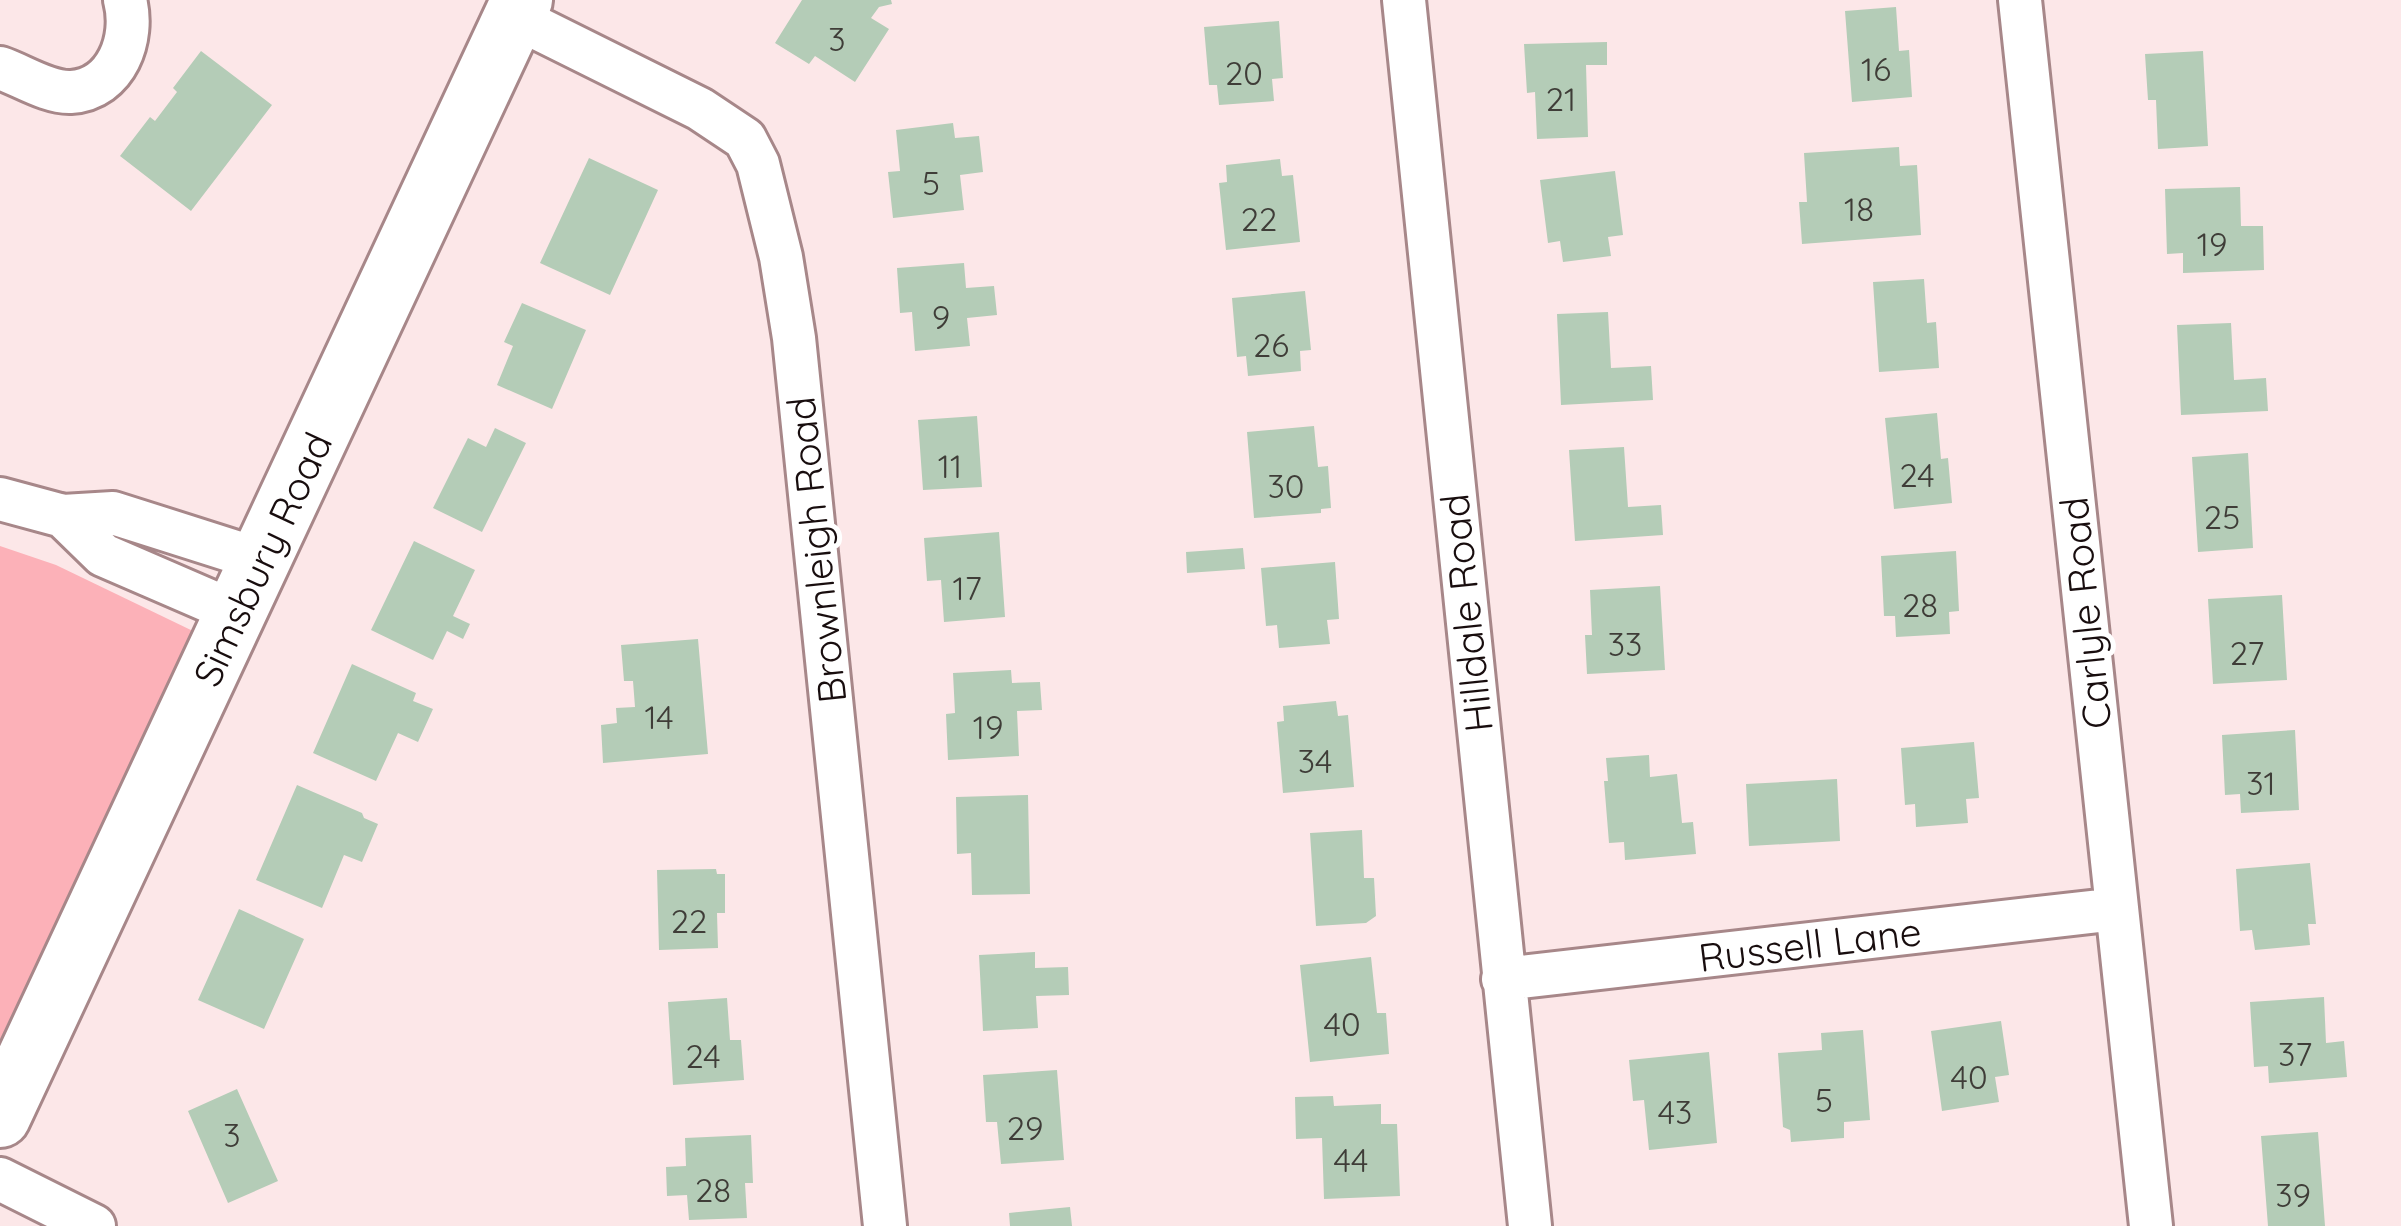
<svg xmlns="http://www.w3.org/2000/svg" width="2401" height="1226" font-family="Quicksand,sans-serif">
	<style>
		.green { fill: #fcb1b8 }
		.building { fill: #b4ccb7 }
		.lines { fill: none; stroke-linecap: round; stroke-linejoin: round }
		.minor-casing { stroke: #a78789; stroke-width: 48 }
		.secondary-casing { stroke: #a78789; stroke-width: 66 }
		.minor { stroke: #fff; stroke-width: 42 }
		.secondary { stroke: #fff; stroke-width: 60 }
		.labels { text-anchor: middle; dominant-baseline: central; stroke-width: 10; stroke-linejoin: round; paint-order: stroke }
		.number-label { font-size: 33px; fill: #3f3d38 }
		.street-label { font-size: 39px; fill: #180d0e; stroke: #fff }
	</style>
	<rect width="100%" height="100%" fill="#fce7e8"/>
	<path class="green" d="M0 546 56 565 195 632 0 1040Z"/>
	<path class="building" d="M802 0H891L892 4 879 7 871 18 889 29 855 82 815 56 809 64 775 43Z
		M1896 7 1899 51 1909 50 1912 97 1852 102 1845 11Z
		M1279 21 1283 78 1272 79 1274 101 1219 105 1217 85H1209L1204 27Z
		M1607 42V65H1586L1588 137 1537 139 1535 92 1527 93 1524 44Z
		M201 51 272 105 191 211 120 156 150 117 155 121 177 92 173 88Z
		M2203 51 2208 146 2158 149 2156 100H2148L2145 54Z
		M953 123 955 138 979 136 983 172 960 175 964 210 893 218 888 172 900 171 896 130Z
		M1899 147 1900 166 1917 165 1921 235 1802 244 1799 202H1807L1804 153Z
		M589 158 658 190 610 295 540 263Z
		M1280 159 1282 176 1293 175 1300 242 1226 250 1219 183 1227 182 1226 165Z
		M1615 171 1623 235 1608 237 1611 256 1563 262 1560 241 1548 243 1540 180Z
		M2240 187 2241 226H2263L2264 270 2183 273V253L2167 254 2165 189Z
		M964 263 966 288 994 286 997 315 967 318 970 346 915 351 912 312 900 313 897 268Z
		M1924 279 1927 323 1936 322 1939 368 1879 372 1873 282Z
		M1305 291 1311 350 1300 351 1301 371 1248 376 1246 356 1237 357 1232 298Z
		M522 303 586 330 552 409 497 385 513 346 504 342Z
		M1608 312 1611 368 1651 366 1653 400 1561 405 1557 314Z
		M2231 323 2234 380 2266 378 2268 411 2181 415 2177 325Z
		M1937 413 1941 459 1948 458 1952 503 1894 509 1885 418Z
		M977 416 982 487 923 490 918 420Z
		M1314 426 1318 467 1328 466 1331 508 1321 509V513L1254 518 1247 432Z
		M495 428 526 443 482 532 433 508 468 438 486 447Z
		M1624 447 1628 507 1661 505 1663 535 1575 541 1569 450Z
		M2248 453 2253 548 2198 552 2192 457Z
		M999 532 1005 617 944 622 941 580 927 581 924 538Z
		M414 541 475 570 453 616 470 624 463 639 447 631 433 660 371 630Z
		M1243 548 1245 569 1187 573 1186 552Z
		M1956 551 1959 611 1949 612 1950 634 1896 637 1895 616H1884L1881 556Z
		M1335 562 1339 619 1327 620 1330 644 1279 648 1277 625 1266 626 1261 568Z
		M1660 586 1665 670 1587 674 1585 635H1592L1590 590Z
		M2282 595 2287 680 2213 684 2208 599Z
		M698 639 708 754 603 763 601 725 617 723 616 708 635 707 633 681H624L621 645Z
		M352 664 416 693 413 701 433 709 418 742 398 733 376 781 313 753Z
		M1011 670 1012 683 1040 682 1042 710 1017 711 1019 756 948 760 946 714 955 713 953 673Z
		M1336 701 1338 716 1348 715 1354 787 1283 793 1277 722 1284 721 1283 706Z
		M2295 730 2299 810 2241 813 2240 794 2225 795 2222 735Z
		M1974 742 1979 798 1966 799 1968 823 1916 827 1915 804 1905 805 1901 748Z
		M1649 755 1650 777 1677 774 1682 823 1693 822 1696 854 1625 860 1624 842 1609 843 1604 781H1608L1606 758Z
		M1837 779 1840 841 1749 846 1746 784Z
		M297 785 362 813 364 818 378 824 362 862 344 855 322 908 256 880Z
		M1028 795 1030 894 972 895 971 853 957 854 956 797Z
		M1362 830 1364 878H1374L1376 916 1366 923 1316 926 1310 833Z
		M2310 863 2316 924H2308L2310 945 2255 950 2252 930 2240 931 2236 869Z
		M716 869 717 874H725V913H717L718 948 659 950 657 870Z
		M239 909 304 939 264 1029 198 1000Z
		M1035 952V968L1068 967 1069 995 1036 996 1038 1028 983 1031 979 955Z
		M1371 957 1377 1013H1386L1389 1054 1310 1062 1300 965Z
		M2324 997 2326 1043 2344 1041 2347 1077 2269 1083 2268 1066 2254 1067 2250 1002Z
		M727 998 730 1040H741L744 1080 673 1085 668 1002Z
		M2001 1021 2009 1075 1995 1077 1999 1102 1942 1111 1931 1031Z
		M1863 1030 1870 1120 1844 1122V1138L1791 1142 1790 1130 1783 1127 1778 1053 1822 1050 1821 1033Z
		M1709 1052 1717 1143 1649 1150 1644 1100 1633 1101 1629 1060Z
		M1057 1070 1064 1160 1001 1164 997 1122H986L983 1075Z
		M237 1089 278 1181 228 1203 188 1111Z
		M1333 1096 1334 1106 1381 1104V1124H1397L1400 1196 1324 1199 1322 1138 1296 1139 1295 1097Z
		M2318 1132 2325 1226H2268L2261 1136Z
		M751 1135 753 1183H745L747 1218 689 1220 687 1195 667 1196 666 1167 686 1166 685 1138Z
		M1070 1207 1072 1226H1010L1009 1213Z"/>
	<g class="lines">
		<g class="minor-casing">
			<path id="minor" d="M1404 0 1530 1226
				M2020 0 2151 1226
				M515 17 700 109 745 139 758 164 781 257 794 338 885 1226
				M0 68C21 75 48 93 71 92 117 89 135 38 125 0
				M0 499 63 516 113 513 261 560
				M63 516 103 555 237 613
				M1503 979 2117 909
				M0 1179 94 1226"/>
		</g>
		<g class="secondary-casing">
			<path id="secondary" d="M0 1117 522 0"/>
		</g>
		<use href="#minor" class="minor"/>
		<use href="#secondary" class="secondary"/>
	</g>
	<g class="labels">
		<g class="number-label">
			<text x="837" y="38">3</text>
			<text x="1876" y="68">16</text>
			<text x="1244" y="72">20</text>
			<text x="1561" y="98">21</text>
			<text x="931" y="182">5</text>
			<text x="1859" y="208">18</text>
			<text x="1259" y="218">22</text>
			<text x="2212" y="243">19</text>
			<text x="941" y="316">9</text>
			<text x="1271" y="344">26</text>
			<text x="950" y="465">11</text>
			<text x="1917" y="474">24</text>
			<text x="1286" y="485">30</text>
			<text x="2222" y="516">25</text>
			<text x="967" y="587">17</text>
			<text x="1920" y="604">28</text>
			<text x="1625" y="643">33</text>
			<text x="2247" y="652">27</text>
			<text x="659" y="716">14</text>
			<text x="988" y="726">19</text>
			<text x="1315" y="760">34</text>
			<text x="2261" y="782">31</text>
			<text x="689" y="920">22</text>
			<text x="1342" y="1023">40</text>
			<text x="2295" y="1053">37</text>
			<text x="703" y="1055">24</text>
			<text x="1969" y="1076">40</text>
			<text x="1824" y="1099">5</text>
			<text x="1675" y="1111">43</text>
			<text x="1025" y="1127">29</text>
			<text x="232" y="1134">3</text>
			<text x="1351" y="1159">44</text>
			<text x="713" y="1189">28</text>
			<text x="2293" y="1194">39</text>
		</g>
		<g class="street-label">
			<text transform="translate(816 550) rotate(-96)">Brownleigh Road</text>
			<text transform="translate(262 559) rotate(-65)">Simsbury Road</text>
			<text transform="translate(1466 613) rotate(-96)">Hilldale Road</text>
			<text transform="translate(2085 613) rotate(-96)">Carlyle Road</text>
			<text transform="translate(1810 944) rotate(-7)">Russell Lane</text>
		</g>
	</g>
</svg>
